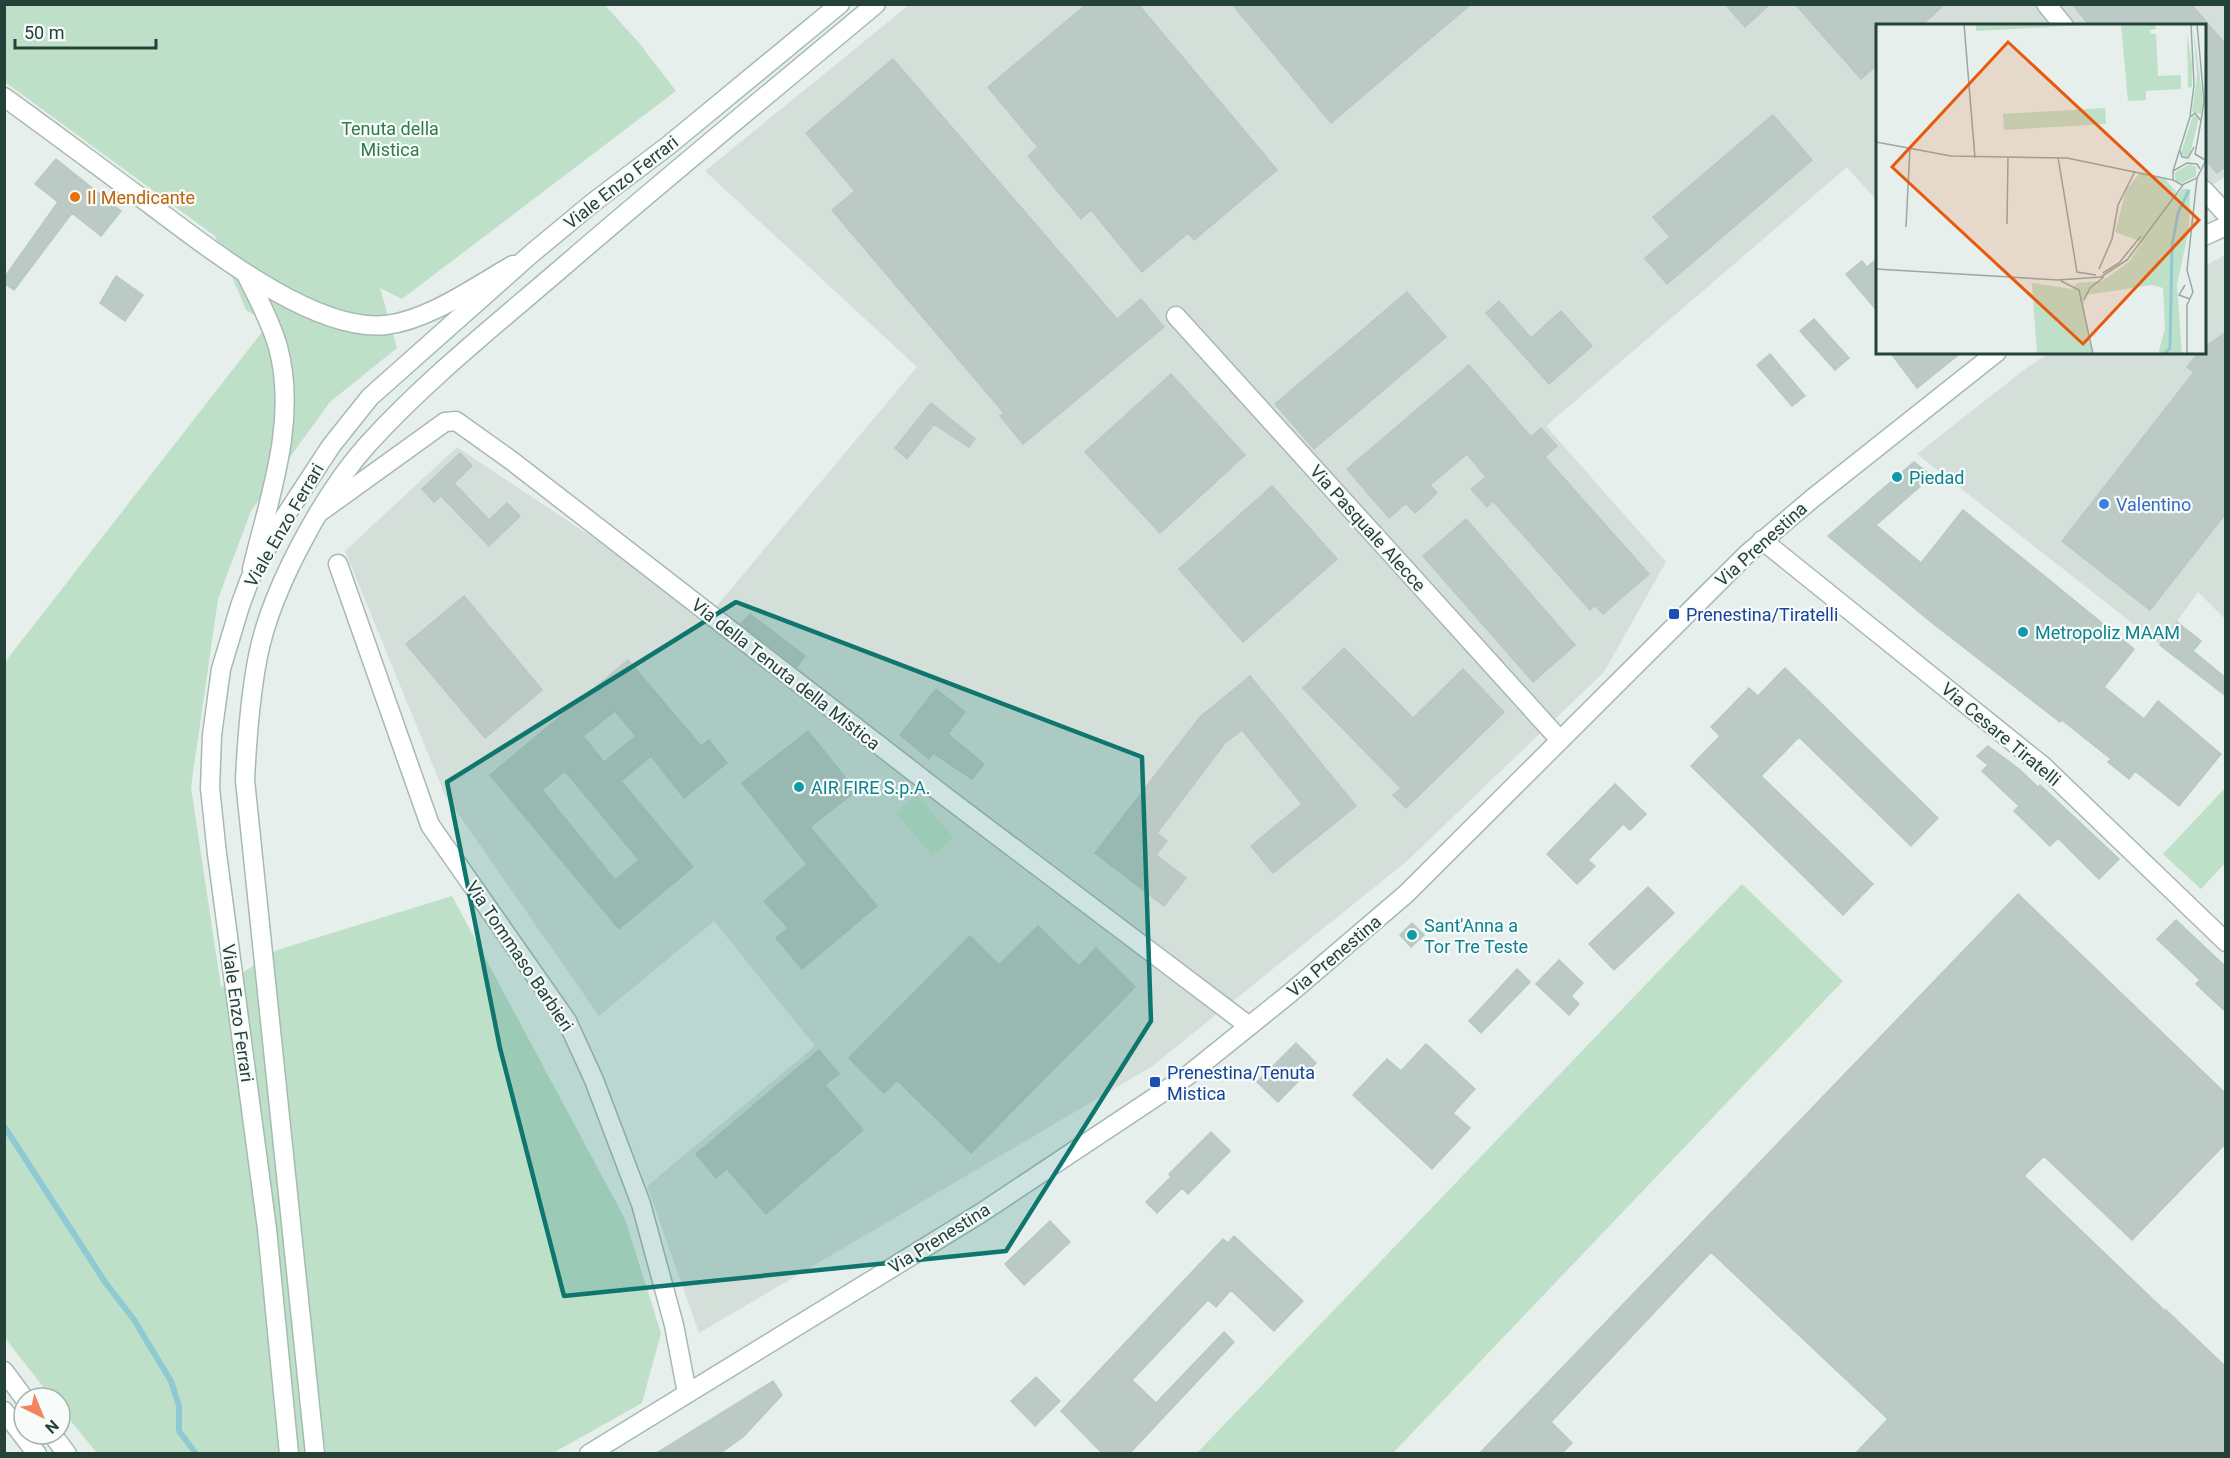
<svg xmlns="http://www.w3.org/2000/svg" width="2230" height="1458" font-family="Roboto,sans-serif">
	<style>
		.built { fill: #d4dfda }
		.green { fill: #bfe0c8 }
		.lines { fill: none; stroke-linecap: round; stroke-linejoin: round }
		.stream { stroke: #8ec9d4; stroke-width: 6 }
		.building { fill: #bbcac4; stroke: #b8c9c2; stroke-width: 1.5; fill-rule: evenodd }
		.street-casing { stroke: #a8b8b2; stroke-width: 21 }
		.secondary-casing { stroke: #a4bbb3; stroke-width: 21 }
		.street { stroke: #fff; stroke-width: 18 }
		.secondary { stroke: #fff; stroke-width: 18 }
		.marked { fill: #0f766e; fill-opacity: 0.2; stroke: #0f766e; stroke-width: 4.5; stroke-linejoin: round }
		.food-dot { fill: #e8710a; stroke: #f7fbf9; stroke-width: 2 }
		.culture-dot { fill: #0f9aa8; stroke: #f7fbf9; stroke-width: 2 }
		.shop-dot { fill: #3f7fe0; stroke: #f7fbf9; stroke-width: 2 }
		.transit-dot { fill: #1a4fb4; stroke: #f7fbf9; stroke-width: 2 }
		.labels { text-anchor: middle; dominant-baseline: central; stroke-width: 4.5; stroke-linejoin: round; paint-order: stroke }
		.park-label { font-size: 18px; fill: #2d7a4b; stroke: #f7fbf9 }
		.street-label { font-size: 18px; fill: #24423a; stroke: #f7fbf9 }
		.food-label { font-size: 18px; fill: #c56008; stroke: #f7fbf9; text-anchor: start }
		.culture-label { font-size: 18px; fill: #0d838f; stroke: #f7fbf9; text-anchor: start }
		.shop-label { font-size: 18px; fill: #366cbe; stroke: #f7fbf9; text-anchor: start }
		.transit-label { font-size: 18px; fill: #164399; stroke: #f7fbf9; text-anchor: start }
		.inset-river { fill: none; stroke: #8ec9d4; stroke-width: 3 }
		.inset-road { fill: none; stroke: #98aaa4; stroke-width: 1.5 }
		.view { fill: #e8590c; fill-opacity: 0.15; stroke: #e8590c; stroke-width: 3 }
		.inset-edge { fill: none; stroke: #24423a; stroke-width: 3 }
	</style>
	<rect width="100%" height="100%" fill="#e6efeb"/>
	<path class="built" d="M909 5H2225V177L2205 190 2204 26H1878L1877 201 1847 167 1546 426 1666 562 1604 672 1406 862 1151 1067 699 1333 647 1186 815 1046 714 921 599 1016 445 795 345 551 457 447 709 615 917 367 705 171Z
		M2225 255V619L2198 592 2160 645 1917 454 2029 366 2050 353 2204 352 2205 266Z"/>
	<path class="green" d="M604 4 640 44 676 91 402 299 380 288 397 348 330 402 251 511 218 599 191 787 221 987 277 950 452 896 625 1219 661 1333 642 1403 553 1453H97L60 1408V1398H52L5 1338V662L269 323 246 310 215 236 5 82V5Z
		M2225 788V863L2201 889 2163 854Z
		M917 795 954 838 932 856 896 813Z
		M1742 884 1843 981 1393 1453H1197Z"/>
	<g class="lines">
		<path class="stream" d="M4 1126 105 1282 135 1321 146 1340 171 1381 179 1406V1431L196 1454"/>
	</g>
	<path class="building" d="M1087 4H1138L1277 170 1194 240 1188 233 1142 272 1091 210 1081 219 1028 156 1038 147 988 87Z
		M1232 4H1471L1331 123Z
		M1725 4H1770L1745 27Z
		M1795 4H1945L1921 26H1878V64L1861 79Z
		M2072 4H2191L2226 45V166L2217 173 2205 159V26H2090Z
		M893 59 1117 319 1141 299 1164 327 1023 444 1000 416 1004 413 832 210 855 191 806 133Z
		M1773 115 1812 160 1667 284 1645 258 1670 237 1653 217Z
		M56 159 121 211 101 236 72 213 14 290 4 283V278L58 202 35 184Z
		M1878 258V312L1846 274 1862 261 1867 267Z
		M116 276 143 295 125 321 100 303Z
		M1407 292 1446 337 1314 449 1275 404Z
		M1499 301 1531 338 1561 311 1592 346 1549 384 1486 313Z
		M1814 319 1849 358 1835 370 1800 331Z
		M2226 332V513L2150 610 2062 541 2194 372 2187 367 2199 352H2205V347Z
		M1890 352H1962L1917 388Z
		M1770 354 1805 396 1792 406 1757 365Z
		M1469 365 1531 437 1541 428 1557 446 1545 457 1649 574 1603 614 1595 605 1590 610 1493 501 1487 507 1471 489 1486 477 1467 454 1430 485 1437 493 1415 513 1406 503 1389 518 1347 469Z
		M1171 374 1245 455 1160 533 1085 452Z
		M931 403 975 439 969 447 934 424 907 459 895 448Z
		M460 453 472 466 454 483 489 520 507 503 520 516 489 546 441 496 434 502 422 489Z
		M1914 462 1932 476 1876 525 1921 563 1963 510 2134 649 2104 687 2144 719 2158 701 2221 754 2179 806 2135 771 2129 779 2108 762 2111 759 2062 720 2060 722 1931 622 1828 536Z
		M1272 486 1337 559 1243 642 1179 569Z
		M1466 519 1575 645 1533 682 1423 556Z
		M464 596 542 690 485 738 406 644Z
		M750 614 805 656 797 667 741 624Z
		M2177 622 2201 641 2193 651 2226 678V696L2160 645Z
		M1344 648 1413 718 1463 669 1504 712 1406 808 1393 795 1401 788 1303 688Z
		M628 660 701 746 709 740 727 763 684 798 651 756 621 781 693 867 619 929 490 775ZM615 711 636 736 604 762 583 736ZM565 771 639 860 615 880 542 790Z
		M1785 668 1938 818 1911 846 1799 737 1761 776 1873 884 1843 915 1691 766 1720 736 1711 727 1749 688 1758 696Z
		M1250 676 1356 806 1273 873 1251 846 1302 804 1242 730 1225 743 1157 833 1167 841 1156 855 1186 878 1164 906 1095 853 1200 717Z
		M936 689 965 712 948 734 984 764 972 779 933 753 929 759 900 735Z
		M808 731 856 791 810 827 877 906 802 969 776 938 788 928 764 901 807 864 742 783Z
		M1988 746 2019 769 2038 787 2040 785 2119 859 2099 879 2058 838 2050 846 2014 811 2019 806 1982 771 1988 765 1977 756Z
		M1615 784 1646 814 1630 830 1623 824 1588 860 1595 866 1577 884 1547 854Z
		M1648 887 1674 913 1614 970 1589 944Z
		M2018 894 2226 1094V1143L2132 1240 2044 1156 2024 1176 2165 1311 2166 1310 2226 1367V1454H1855L1888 1419 1711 1252 1551 1422 1572 1443 1561 1454H1479Z
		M2176 920 2226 967V1012L2196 984 2200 980 2157 939Z
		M1412 923 1424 935 1411 947 1400 935Z
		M1038 926 1079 966 1096 948 1135 987 971 1153 897 1080 884 1093 849 1058 970 936 999 965Z
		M1559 960 1583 983 1571 996 1579 1004 1569 1015 1536 984Z
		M1517 969 1530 982 1481 1033 1469 1021Z
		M1296 1043 1316 1063 1278 1102 1257 1082Z
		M1426 1044 1475 1089 1453 1113 1470 1128 1432 1169 1353 1095 1387 1059 1401 1071Z
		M819 1050 839 1074 825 1085 863 1130 766 1214 727 1169 716 1178 696 1154Z
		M1211 1132 1230 1151 1188 1194 1182 1188 1157 1213 1146 1202 1171 1177 1169 1174Z
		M1050 1221 1070 1242 1024 1285 1005 1264Z
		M1234 1236 1303 1301 1274 1331 1231 1290 1216 1307 1208 1300 1132 1380 1156 1403 1224 1332 1234 1342 1129 1454H1103L1061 1411 1223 1239 1228 1243Z
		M1036 1377 1060 1401 1035 1426 1011 1401Z
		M773 1381 782 1395 743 1437 719 1454H655Z"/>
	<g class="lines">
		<g class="street-casing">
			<path id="street" d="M2046 4 2064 26
				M4 97C50 130 95 164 140 197 199 240 310 333 386 325 429 320 476 286 513 265
				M2204 190 2226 214
				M247 276C258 299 271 322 278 347 298 421 269 498 252 569
				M1176 316 1560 740
				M320 512 445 422 456 421 512 461 946 797 1249 1026
				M1762 540 2043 766 2226 942
				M338 564 430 825 567 1021 594 1080 641 1204 674 1325 687 1393"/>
		</g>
		<g class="secondary-casing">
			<path id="secondary" d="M2204 236 2226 226
				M4 1371 24 1398
				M4 1411 37 1454
				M52 1434 67 1454
				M289 1454 267 1229 217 854 210 788 212 735 221 669 240 606 250 579 278 527 331 446 370 397 531 254 595 201 669 145 840 4
				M315 1454 245 780C247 738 250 697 258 656 271 590 323 494 368 444 427 379 498 323 564 266 667 177 772 91 876 4
				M589 1454 981 1213 1187 1076 1289 994 1406 894 1747 554 1813 498 1997 352"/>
		</g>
		<use href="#street" class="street"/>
		<use href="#secondary" class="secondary"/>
	</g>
	<path class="marked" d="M736 602 1142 757 1151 1021 1006 1251 564 1296 500 1048 447 782Z"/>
	<circle class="food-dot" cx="75" cy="197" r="6"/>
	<g class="culture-dot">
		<circle cx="1897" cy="477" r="6"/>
		<circle cx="2023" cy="632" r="6"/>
		<circle cx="799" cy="787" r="6"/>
		<circle cx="1412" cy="935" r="6"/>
	</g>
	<circle class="shop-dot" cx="2104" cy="504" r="6"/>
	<g class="transit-dot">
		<rect x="1668" y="608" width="12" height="12" rx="3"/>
		<rect x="1149" y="1076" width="12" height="12" rx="3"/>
	</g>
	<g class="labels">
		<g class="park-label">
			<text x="390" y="128">Tenuta della<tspan x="390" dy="21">Mistica</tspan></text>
		</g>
		<g class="street-label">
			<text transform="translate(621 182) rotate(-38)">Viale Enzo Ferrari</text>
			<text transform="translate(284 525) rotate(-60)">Viale Enzo Ferrari</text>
			<text transform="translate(1368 528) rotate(48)">Via Pasquale Alecce</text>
			<text transform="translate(1761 544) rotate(-42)">Via Prenestina</text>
			<text transform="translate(786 674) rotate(38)">Via della Tenuta della Mistica</text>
			<text transform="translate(2001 734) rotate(40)">Via Cesare Tiratelli</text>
			<text transform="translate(520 956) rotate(56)">Via Tommaso Barbieri</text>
			<text transform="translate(1334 956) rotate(-40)">Via Prenestina</text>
			<text transform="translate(238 1013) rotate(82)">Viale Enzo Ferrari</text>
			<text transform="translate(939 1238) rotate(-32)">Via Prenestina</text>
		</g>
		<g class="food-label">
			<text x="87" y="197">Il Mendicante</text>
		</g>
		<g class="culture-label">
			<text x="1909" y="477">Piedad</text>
			<text x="2035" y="632">Metropoliz MAAM</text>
			<text x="811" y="787">AIR FIRE S.p.A.</text>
			<text x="1424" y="925">Sant'Anna a<tspan x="1424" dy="21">Tor Tre Teste</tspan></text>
		</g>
		<g class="shop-label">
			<text x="2116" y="504">Valentino</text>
		</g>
		<g class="transit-label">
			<text x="1686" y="614">Prenestina/Tiratelli</text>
			<text x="1167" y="1072">Prenestina/Tenuta<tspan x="1167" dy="21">Mistica</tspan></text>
		</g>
	</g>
	<g transform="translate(1876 24)">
		<rect width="330" height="330" fill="#e6efeb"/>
		<path d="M100 0H209V1L100 7ZM245 0H279L280 5 274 6 275 10H280L282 52 305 51V65L270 67V76L252 77ZM317 0 327 77 325 90 316 88 321 52ZM311 9 316 40V63L312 64ZM229 84 230 100 128 106 127 90ZM317 91 323 93 314 131 308 134 305 129ZM314 140 320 143V152L306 159 300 157 298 149ZM264 149 289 155 302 170 306 165H314L313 205 301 261 306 330H282L289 305 287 264 276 261 210 271 207 283 216 330H161L156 259 197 265 201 259 226 257 253 238 266 218 239 208 250 166Z" fill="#bfe0c8"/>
		<path class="inset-river" d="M288 330 294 324 296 222 302 189 313 166"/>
		<path class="inset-road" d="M88 0 99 134M321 0 328 77 325 97M314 92 318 61 315 0M0 118 75 132 191 134 297 156M304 127 306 133 312 134 318 123M182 133 201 248 220 251M324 145 321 140 311 139 297 147V156L306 161 321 154 330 136M297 147 314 93 319 89 325 97 319 130 329 136M131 200 132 133M30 203 34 123M0 245 182 256 225 253 251 236 307 161M223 245 236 215 242 181 259 147M227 249 243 239 265 212M185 257 203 266 217 330M309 261 303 271 314 275M208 276 214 264 228 253M311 330V281L317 268 311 246 321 154"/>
		<path class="view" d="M132 18 323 196 207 320 16 143Z"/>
		<rect width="330" height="330" class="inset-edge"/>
	</g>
	<rect width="2230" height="1458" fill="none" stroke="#24423a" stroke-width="12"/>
	<g transform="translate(42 1416) rotate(137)"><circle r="28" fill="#f7fbf9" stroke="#a3b1ad" stroke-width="1.5"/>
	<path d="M0-4.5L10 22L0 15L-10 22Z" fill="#f4845f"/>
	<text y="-9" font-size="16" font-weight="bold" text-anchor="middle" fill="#24423a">N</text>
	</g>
	<path d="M15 39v9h141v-9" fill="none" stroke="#24423a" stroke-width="3"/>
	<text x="24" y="39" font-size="18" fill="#24423a" stroke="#f7fbf9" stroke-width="4.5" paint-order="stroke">50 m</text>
</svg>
